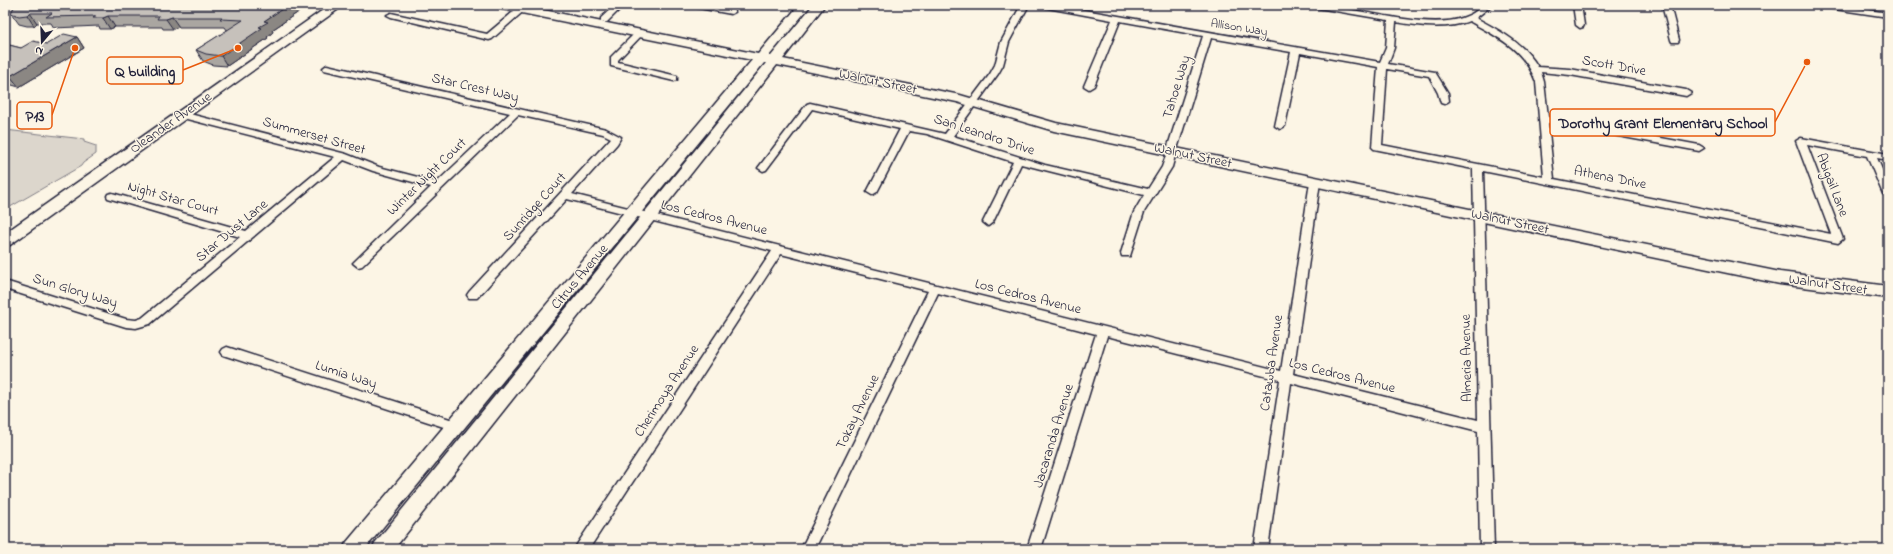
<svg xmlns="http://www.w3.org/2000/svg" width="1893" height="554" font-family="'Indie Flower',sans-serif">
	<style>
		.green { fill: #dcd6cc; stroke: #7f7c84 }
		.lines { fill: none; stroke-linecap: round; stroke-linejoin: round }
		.street-casing { stroke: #22223b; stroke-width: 3 }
		.secondary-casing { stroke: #22223b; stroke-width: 3 }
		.street { fill: #fcf5e5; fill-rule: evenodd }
		.secondary { fill: #fcf5e5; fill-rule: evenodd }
		.wall { fill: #aaa6a1; stroke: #22223b }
		.shaded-wall { fill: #8b8783; stroke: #22223b }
		.building { fill: #c6c1bb; stroke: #22223b }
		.labels { text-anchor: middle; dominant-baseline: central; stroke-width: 3; stroke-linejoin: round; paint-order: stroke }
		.far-street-label { font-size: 12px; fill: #22223b; stroke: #fcf5e5 }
		.street-label { font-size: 14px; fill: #22223b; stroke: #fcf5e5 }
		.leader { fill: none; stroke: #e8590c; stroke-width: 1.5 }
		.callout-dot { fill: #e8590c; stroke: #fcf5e5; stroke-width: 1.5 }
		.callout { fill: #fcf5e5; stroke: #e8590c; stroke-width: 1.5 }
		.callout-label { font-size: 15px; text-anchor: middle; font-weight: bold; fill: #22223b }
	</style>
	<rect width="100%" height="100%" fill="#fcf5e5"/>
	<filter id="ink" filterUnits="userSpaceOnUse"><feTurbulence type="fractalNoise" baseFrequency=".025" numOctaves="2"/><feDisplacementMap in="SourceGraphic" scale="8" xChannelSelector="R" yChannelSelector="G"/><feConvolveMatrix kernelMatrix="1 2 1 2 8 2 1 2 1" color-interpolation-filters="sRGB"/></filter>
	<g filter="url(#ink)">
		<path class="green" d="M5 130 84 139V142L96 146V154L83 163 81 166 5 210Z"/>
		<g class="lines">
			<g class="street-casing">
				<path id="street" d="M615 5H624L607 22H601V18Z
					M690 5H707L734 10 735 12 731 14 694 7Z
					M1021 5H1029L1009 42 1003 65 998 74 953 136 1045 165 1148 189 1162 167 1168 150H1174L1176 152 1172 167 1144 212 1130 256H1122L1121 253 1134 212 1144 195 1021 164 993 222 988 226 983 222 1013 162 927 134 909 131 877 192 872 195 867 192 900 129 812 109 766 170 763 171 758 168 807 104 810 103 945 134 990 74 995 65 1001 42Z
					M1038 5H1056L1380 62 1386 48 1388 20 1312 7 1308 5C1352 5 1424 31 1462 18 1471 15 1477 11 1483 5H1492L1476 18C1500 31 1524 43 1538 67L1570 69 1686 90 1691 93 1686 96 1570 75 1541 72 1544 82 1548 117 1699 145 1704 148 1699 151 1548 123 1554 179 1831 234 1796 141 1801 138 1888 154V160L1877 158 1888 183V197L1883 194 1867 156 1807 145 1843 239 1838 243 1483 171 1494 549H1480L1478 431 1291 383 1268 549H1254L1280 380 1107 336 1041 549H1027L1096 334 938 293 815 549H801L928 291 781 254 589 549H574L772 251 567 199 477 298H469L467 295 469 292 611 138 603 134 518 115 362 266 358 267 353 263 431 187 373 171 344 160 150 324 136 328 126 327 5 289V281L126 319 136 320 142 318 240 237 108 198 107 196 108 194 112 193 246 231 335 157 179 117 177 115 179 113 182 112 346 154 379 167 437 182 510 113 324 70 323 68 327 65 606 129 621 137 617 144 572 194 1281 371 1310 182 1315 179 1319 180 1320 182 1293 374 1478 420 1473 169 1374 149 1372 147 1378 67 1300 53 1285 126 1280 129 1275 126 1291 52 1211 38 1178 146 1173 149 1168 146 1203 36 1120 21 1094 86 1089 89 1084 86 1112 20 1042 7ZM1469 21C1498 37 1524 49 1536 82L1544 177 1382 145 1387 69 1429 76 1438 93 1441 103 1444 104 1449 101 1448 93 1435 72 1388 64 1394 48 1396 22C1419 26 1446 30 1469 21Z
					M1573 5H1581L1584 25 1583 27 1580 28 1576 25Z
					M1662 5H1670L1679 40 1678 42H1672L1671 40Z
					M1817 5H1837L1888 13V17L1821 7Z
					M519 7H525L526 9 492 39 489 40 391 17 387 15 391 13 487 34Z
					M640 30 644 33 618 60V62L677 76V80L674 81 611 66V57L637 31Z
					M227 347 456 421 460 422 462 426 460 430 456 431 223 355 221 352 223 349Z"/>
			</g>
			<g class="secondary-casing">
				<path id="secondary" d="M330 5H344L10 245 5 246V233Z
					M496 5H519L758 54 799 5H811L769 56H771L813 5H825L783 59 960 95 1056 123 1479 211 1780 272 1888 286V298L1780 284 1479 221 1054 131 957 102 777 65 394 549H372L375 543 766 63H764L365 549H343L346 543 752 60 502 9Z"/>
			</g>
			<use href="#street" class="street"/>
			<use href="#secondary" class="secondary"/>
		</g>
		<path class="wall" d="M15 5H317L309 10 303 9 272 30 273 32 267 37 268 38 227 66 213 65 203 61 196 50 228 30H227L225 27H179L173 29H163L162 27H115L110 29H100L99 26 54 28 51 23H37L34 26H27L19 24 11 13Z
			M77 37 84 48 19 87 5 83V44L21 48 47 44Z"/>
		<path class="shaded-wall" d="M288 5H301L303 9 272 30 273 32 267 37 268 38 227 66 221 56 259 27 264 21Z
			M307 5H317L309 10Z
			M30 13 37 23 34 26 27 15Z
			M108 16 115 27 110 29 103 18Z
			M172 17 179 27 173 29 166 19Z
			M77 37 84 48 19 87 10 76Z"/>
		<path class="building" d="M15 5H288L264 21 268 22 259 27 262 28 221 56 206 54 196 50 243 20 220 19 222 17H172L166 19H157L159 16H108L103 18H93L96 16 46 17 52 13H30L27 15 19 16 11 13Z
			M64 34 77 37 10 76 5 75V44L21 48 33 41 47 44Z"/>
	</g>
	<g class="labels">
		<g class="far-street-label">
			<text transform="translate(1239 28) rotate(9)">Allison Way</text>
		</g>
		<g class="street-label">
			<text transform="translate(1614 66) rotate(10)">Scott Drive</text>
			<text transform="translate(878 82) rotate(12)">Walnut Street</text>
			<text transform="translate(1177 87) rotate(-73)">Tahoe Way</text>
			<text transform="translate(475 88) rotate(13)">Star Crest Way</text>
			<text transform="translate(171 123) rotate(-35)">Oleander Avenue</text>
			<text transform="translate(984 135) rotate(18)">San Leandro Drive</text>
			<text transform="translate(314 136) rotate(16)">Summerset Street</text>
			<text transform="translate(1193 156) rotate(12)">Walnut Street</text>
			<text transform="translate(427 177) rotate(-44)">Winter Night Court</text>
			<text transform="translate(1610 178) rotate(11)">Athena Drive</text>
			<text transform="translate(1832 185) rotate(69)">Abigail Lane</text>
			<text transform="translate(173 199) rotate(16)">Night Star Court</text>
			<text transform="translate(535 207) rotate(-48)">Sunridge Court</text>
			<text transform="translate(714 218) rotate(14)">Los Cedros Avenue</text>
			<text transform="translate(1510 222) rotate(12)">Walnut Street</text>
			<text transform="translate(232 231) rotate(-40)">Star Dust Lane</text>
			<text transform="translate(580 277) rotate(-50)">Citrus Avenue</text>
			<text transform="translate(1828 285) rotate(8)">Walnut Street</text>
			<text transform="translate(75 291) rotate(17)">Sun Glory Way</text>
			<text transform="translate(1028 297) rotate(14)">Los Cedros Avenue</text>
			<text transform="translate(1467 358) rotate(-91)">Almeria Avenue</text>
			<text transform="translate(1272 363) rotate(-82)">Catawba Avenue</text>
			<text transform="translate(346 375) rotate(18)">Lumia Way</text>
			<text transform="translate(1342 376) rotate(14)">Los Cedros Avenue</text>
			<text transform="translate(667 391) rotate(-57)">Cherimoya Avenue</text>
			<text transform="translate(858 412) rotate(-64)">Tokay Avenue</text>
			<text transform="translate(1054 436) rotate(-73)">Jacaranda Avenue</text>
		</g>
	</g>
	<path class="leader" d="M238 48L183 70M75 48L52 115M1807 62L1775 122"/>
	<g class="callout-dot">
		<circle cx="238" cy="48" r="4"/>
		<circle cx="75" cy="48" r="4"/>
		<circle cx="1807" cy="62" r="4"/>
	</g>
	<g class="callout">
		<rect x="107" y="57" width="76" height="27" rx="4"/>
		<rect x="17" y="102" width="35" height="27" rx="4"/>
		<rect x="1550" y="109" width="225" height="27" rx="4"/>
	</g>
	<g class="callout-label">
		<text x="145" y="76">Q building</text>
		<text x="35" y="121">P13</text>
		<text x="1663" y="128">Dorothy Grant Elementary School</text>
	</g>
	<rect width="1893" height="554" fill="none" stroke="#fcf5e5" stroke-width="20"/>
	<rect x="10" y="10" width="1873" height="534" fill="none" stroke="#22223b" stroke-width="1.5" filter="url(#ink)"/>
	<g transform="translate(42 42) rotate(199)" stroke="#fcf5e5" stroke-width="3" paint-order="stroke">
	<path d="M0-3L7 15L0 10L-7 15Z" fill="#22223b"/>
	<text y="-6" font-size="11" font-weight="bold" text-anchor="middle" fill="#22223b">N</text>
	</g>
</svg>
